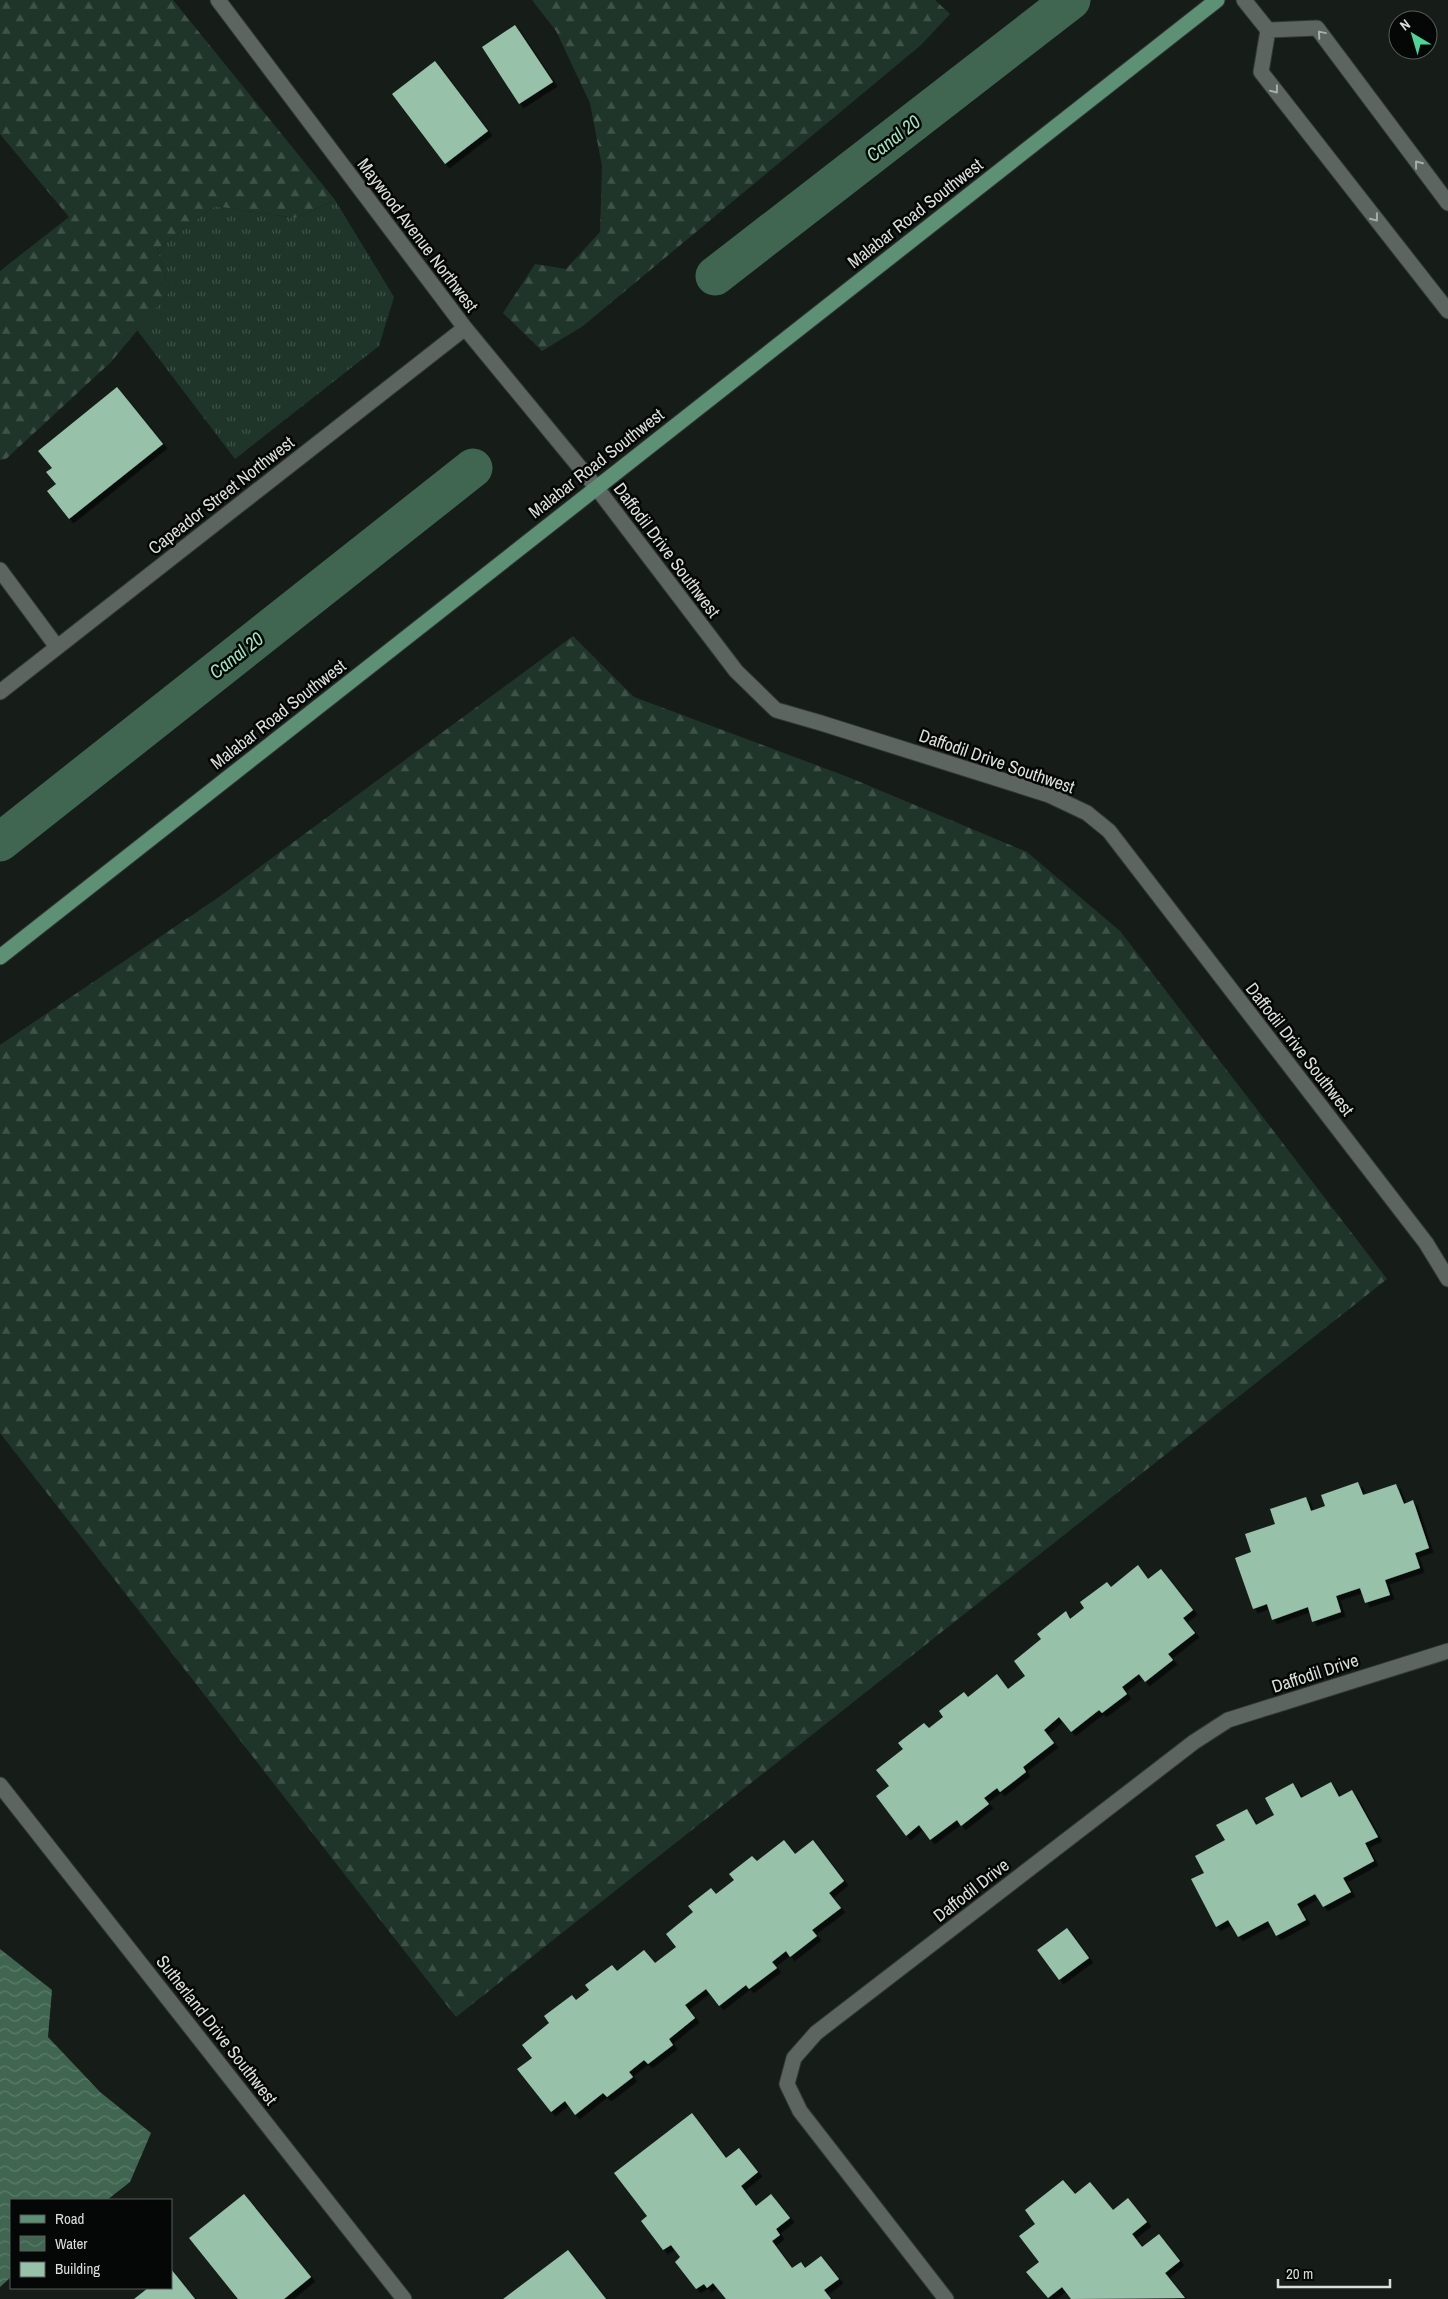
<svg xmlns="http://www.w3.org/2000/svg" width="1448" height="2299" font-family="'Archivo Narrow',sans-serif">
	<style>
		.grass { fill: url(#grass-tufts) }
		.forest { fill: url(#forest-firs) }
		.water { fill: url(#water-waves) }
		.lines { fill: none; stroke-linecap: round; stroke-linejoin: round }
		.canal { stroke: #406652; stroke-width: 39 }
		.building { fill: #98c1aa; filter: url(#shadow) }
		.minor-casing { stroke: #323734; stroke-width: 17 }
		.major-casing { stroke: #323734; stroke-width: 17 }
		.minor { stroke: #5c655f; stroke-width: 15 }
		.major { stroke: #5e9076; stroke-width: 15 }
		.oneway { stroke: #a8aeaa }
		.labels { text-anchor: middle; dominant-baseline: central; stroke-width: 5; stroke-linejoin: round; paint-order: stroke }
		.street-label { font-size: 18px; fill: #dadfdc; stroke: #040705 }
		.water-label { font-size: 19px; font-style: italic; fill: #a0e3be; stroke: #040705 }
	</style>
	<defs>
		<pattern id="grass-tufts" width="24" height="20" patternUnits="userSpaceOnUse" patternTransform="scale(1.25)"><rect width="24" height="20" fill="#1f3529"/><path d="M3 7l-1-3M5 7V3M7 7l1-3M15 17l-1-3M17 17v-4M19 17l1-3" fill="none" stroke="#3f5247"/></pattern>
		<pattern id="forest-firs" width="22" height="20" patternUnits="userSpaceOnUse" patternTransform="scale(1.25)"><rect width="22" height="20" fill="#1f3529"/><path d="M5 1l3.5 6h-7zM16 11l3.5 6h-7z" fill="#3f5247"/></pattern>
		<pattern id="water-waves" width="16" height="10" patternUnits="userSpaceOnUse" patternTransform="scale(1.25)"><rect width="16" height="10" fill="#406652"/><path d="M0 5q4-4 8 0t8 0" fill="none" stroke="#5b7b6a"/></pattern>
		<filter id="shadow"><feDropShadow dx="4.5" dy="4.5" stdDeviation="0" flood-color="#0009"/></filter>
	</defs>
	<rect width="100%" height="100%" fill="#161d19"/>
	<path class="grass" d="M335 200 394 297 379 346 235 459 137 330 170 291 157 249 215 206 295 218Z"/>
	<path class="forest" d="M0 0H173L335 200 295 218 215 206 157 249 170 291 111 362 6 459 0 460V271L69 217 0 134Z
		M532 0H935L950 14 921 45 583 326 542 351 503 313 535 264 566 269 600 232 602 166 590 103 556 31Z
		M573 636 634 697 848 777 1027 852 1120 931 1387 1279 456 2017 0 1433V1045L219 897Z"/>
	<path class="water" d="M0 1949 52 1990 48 2037 100 2092 151 2133 130 2182 107 2200H11V2277L0 2287Z"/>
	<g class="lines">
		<path class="canal" d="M715 276 1071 0
			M0 842 473 468"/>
	</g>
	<path class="building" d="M515 25 553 82 519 104 482 47Z
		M435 61 488 131 445 164 392 94Z
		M117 387 163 444 69 519 47 491 56 484 46 472 52 468 38 451Z
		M1358 1482 1363 1495 1396 1484 1404 1504 1413 1500 1429 1548 1415 1553 1420 1568 1385 1580 1390 1595 1365 1603 1360 1588 1336 1596 1341 1612 1312 1622 1308 1607 1272 1620 1267 1604 1253 1609 1235 1558 1251 1552 1245 1534 1275 1524 1270 1509 1306 1497 1311 1511 1325 1506 1321 1495Z
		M1138 1565 1148 1579 1161 1569 1193 1610 1183 1618 1195 1633 1168 1654 1173 1660 1145 1682 1139 1674 1122 1687 1127 1694 1102 1713 1099 1710 1071 1732 1059 1717 1044 1730 1054 1743 1023 1767 1026 1772 1000 1792 997 1788 984 1798 989 1804 961 1826 957 1820 930 1840 919 1825 906 1836 876 1796 889 1786 876 1770 903 1749 898 1743 924 1723 929 1728 943 1717 939 1711 964 1692 968 1697 997 1674 1008 1689 1025 1676 1014 1661 1041 1639 1037 1634 1066 1611 1070 1619 1084 1608 1080 1602 1107 1582 1111 1587Z
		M1331 1782 1339 1797 1352 1790 1378 1837 1365 1843 1374 1861 1343 1878 1351 1892 1323 1907 1315 1894 1297 1904 1306 1920 1276 1936 1268 1921 1238 1937 1228 1920 1216 1927 1191 1879 1204 1873 1195 1856 1225 1840 1216 1825 1247 1809 1256 1825 1274 1815 1265 1798 1293 1783 1301 1798Z
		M784 1840 795 1854 813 1840 844 1881 829 1893 841 1908 812 1930 817 1936 790 1957 786 1951 772 1962 777 1968 749 1989 746 1985 719 2006 706 1989 685 2005 695 2018 669 2039 673 2045 648 2064 644 2060 629 2072 633 2077 607 2097 603 2093 575 2115 565 2101 551 2112 517 2069 532 2058 522 2045 549 2023 544 2016 572 1995 576 2000 589 1990 585 1985 612 1965 617 1971 644 1950 655 1963 676 1947 666 1934 693 1912 688 1906 711 1888 716 1894 734 1880 729 1874 752 1856 757 1861Z
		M1067 1928 1089 1958 1059 1980 1037 1950Z
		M692 2113 726 2158 739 2148 758 2172 741 2186 756 2206 771 2194 790 2218 776 2229 780 2235 772 2241 792 2268 801 2262 805 2268 821 2256 839 2279 824 2290 831 2299H726L713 2283 707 2288 704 2284 696 2289 675 2262 680 2257 671 2245 663 2250 641 2221 647 2216 614 2173Z
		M1063 2180 1075 2194 1090 2182 1113 2210 1128 2198 1147 2222 1132 2234 1142 2247 1159 2234 1180 2261 1165 2273 1185 2298 1071 2299 1062 2287 1048 2298 1026 2272 1039 2262 1019 2236 1035 2224 1025 2210Z
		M244 2194 311 2277 284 2299H238L189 2238Z
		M568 2250 606 2299H503Z
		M171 2269 195 2299H134L148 2288H171Z"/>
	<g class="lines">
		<g class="minor-casing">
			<path id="minor" d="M218 0 465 328 596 487 736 671 776 710 821 723 1049 795 1087 813 1109 831 1426 1243 1448 1279
				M1244 0 1268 30 1261 72 1448 311
				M1268 30 1317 28 1448 203
				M0 570 57 647
				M0 692 465 328
				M0 1785 404 2299
				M946 2299 800 2111 787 2084 794 2058 816 2033 1194 1742 1228 1720 1448 1651"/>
		</g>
		<g class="major-casing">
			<path id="major" d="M0 957 1217 0"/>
		</g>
		<use href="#minor" class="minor"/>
		<use href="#major" class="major"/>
	</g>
	<defs><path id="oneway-chevron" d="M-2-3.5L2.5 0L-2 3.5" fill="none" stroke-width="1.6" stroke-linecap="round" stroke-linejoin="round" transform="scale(1.25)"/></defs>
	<g class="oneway">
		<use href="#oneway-chevron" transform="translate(1321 34) rotate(-130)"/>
		<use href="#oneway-chevron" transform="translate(1275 90) rotate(52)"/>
		<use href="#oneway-chevron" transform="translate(1418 164) rotate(-128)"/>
		<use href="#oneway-chevron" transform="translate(1375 218) rotate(52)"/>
	</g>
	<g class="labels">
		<g class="street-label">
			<text transform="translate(915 213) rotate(-38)">Malabar Road Southwest</text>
			<text transform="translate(418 235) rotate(53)">Maywood Avenue Northwest</text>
			<text transform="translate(596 463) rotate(-38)">Malabar Road Southwest</text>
			<text transform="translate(221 495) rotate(-38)">Capeador Street Northwest</text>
			<text transform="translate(667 550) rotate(53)">Daffodil Drive Southwest</text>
			<text transform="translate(278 714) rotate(-38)">Malabar Road Southwest</text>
			<text transform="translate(997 761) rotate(19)">Daffodil Drive Southwest</text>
			<text transform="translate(1300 1049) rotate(52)">Daffodil Drive Southwest</text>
			<text transform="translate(1315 1673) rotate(-18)">Daffodil Drive</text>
			<text transform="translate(971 1890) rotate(-38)">Daffodil Drive</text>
			<text transform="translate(217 2030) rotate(52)">Sutherland Drive Southwest</text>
		</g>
		<g class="water-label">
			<text transform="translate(893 138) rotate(-38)">Canal 20</text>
			<text transform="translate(236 655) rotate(-38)">Canal 20</text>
		</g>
	</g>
	<rect x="10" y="2199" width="162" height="90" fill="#040705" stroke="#5a5d5b"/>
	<rect x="20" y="2215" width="25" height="8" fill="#5e9076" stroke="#5a5d5b"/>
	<text x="55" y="2224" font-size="15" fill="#dadfdc">Road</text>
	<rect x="20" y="2236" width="25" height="15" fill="url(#water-waves)" stroke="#5a5d5b"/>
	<text x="55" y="2249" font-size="15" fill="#dadfdc">Water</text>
	<rect x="20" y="2262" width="25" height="15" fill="#98c1aa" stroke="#5a5d5b"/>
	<text x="55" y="2274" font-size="15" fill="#dadfdc">Building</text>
	<g transform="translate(1413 35) rotate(322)"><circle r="24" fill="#040705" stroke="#5a5d5b"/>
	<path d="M0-4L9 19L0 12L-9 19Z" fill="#51d397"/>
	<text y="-8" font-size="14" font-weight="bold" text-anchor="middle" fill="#dadfdc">N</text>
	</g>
	<path d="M1278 2279v8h112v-8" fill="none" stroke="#dadfdc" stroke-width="2.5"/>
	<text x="1286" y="2279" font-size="15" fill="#dadfdc" stroke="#040705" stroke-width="4" paint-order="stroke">20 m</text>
</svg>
